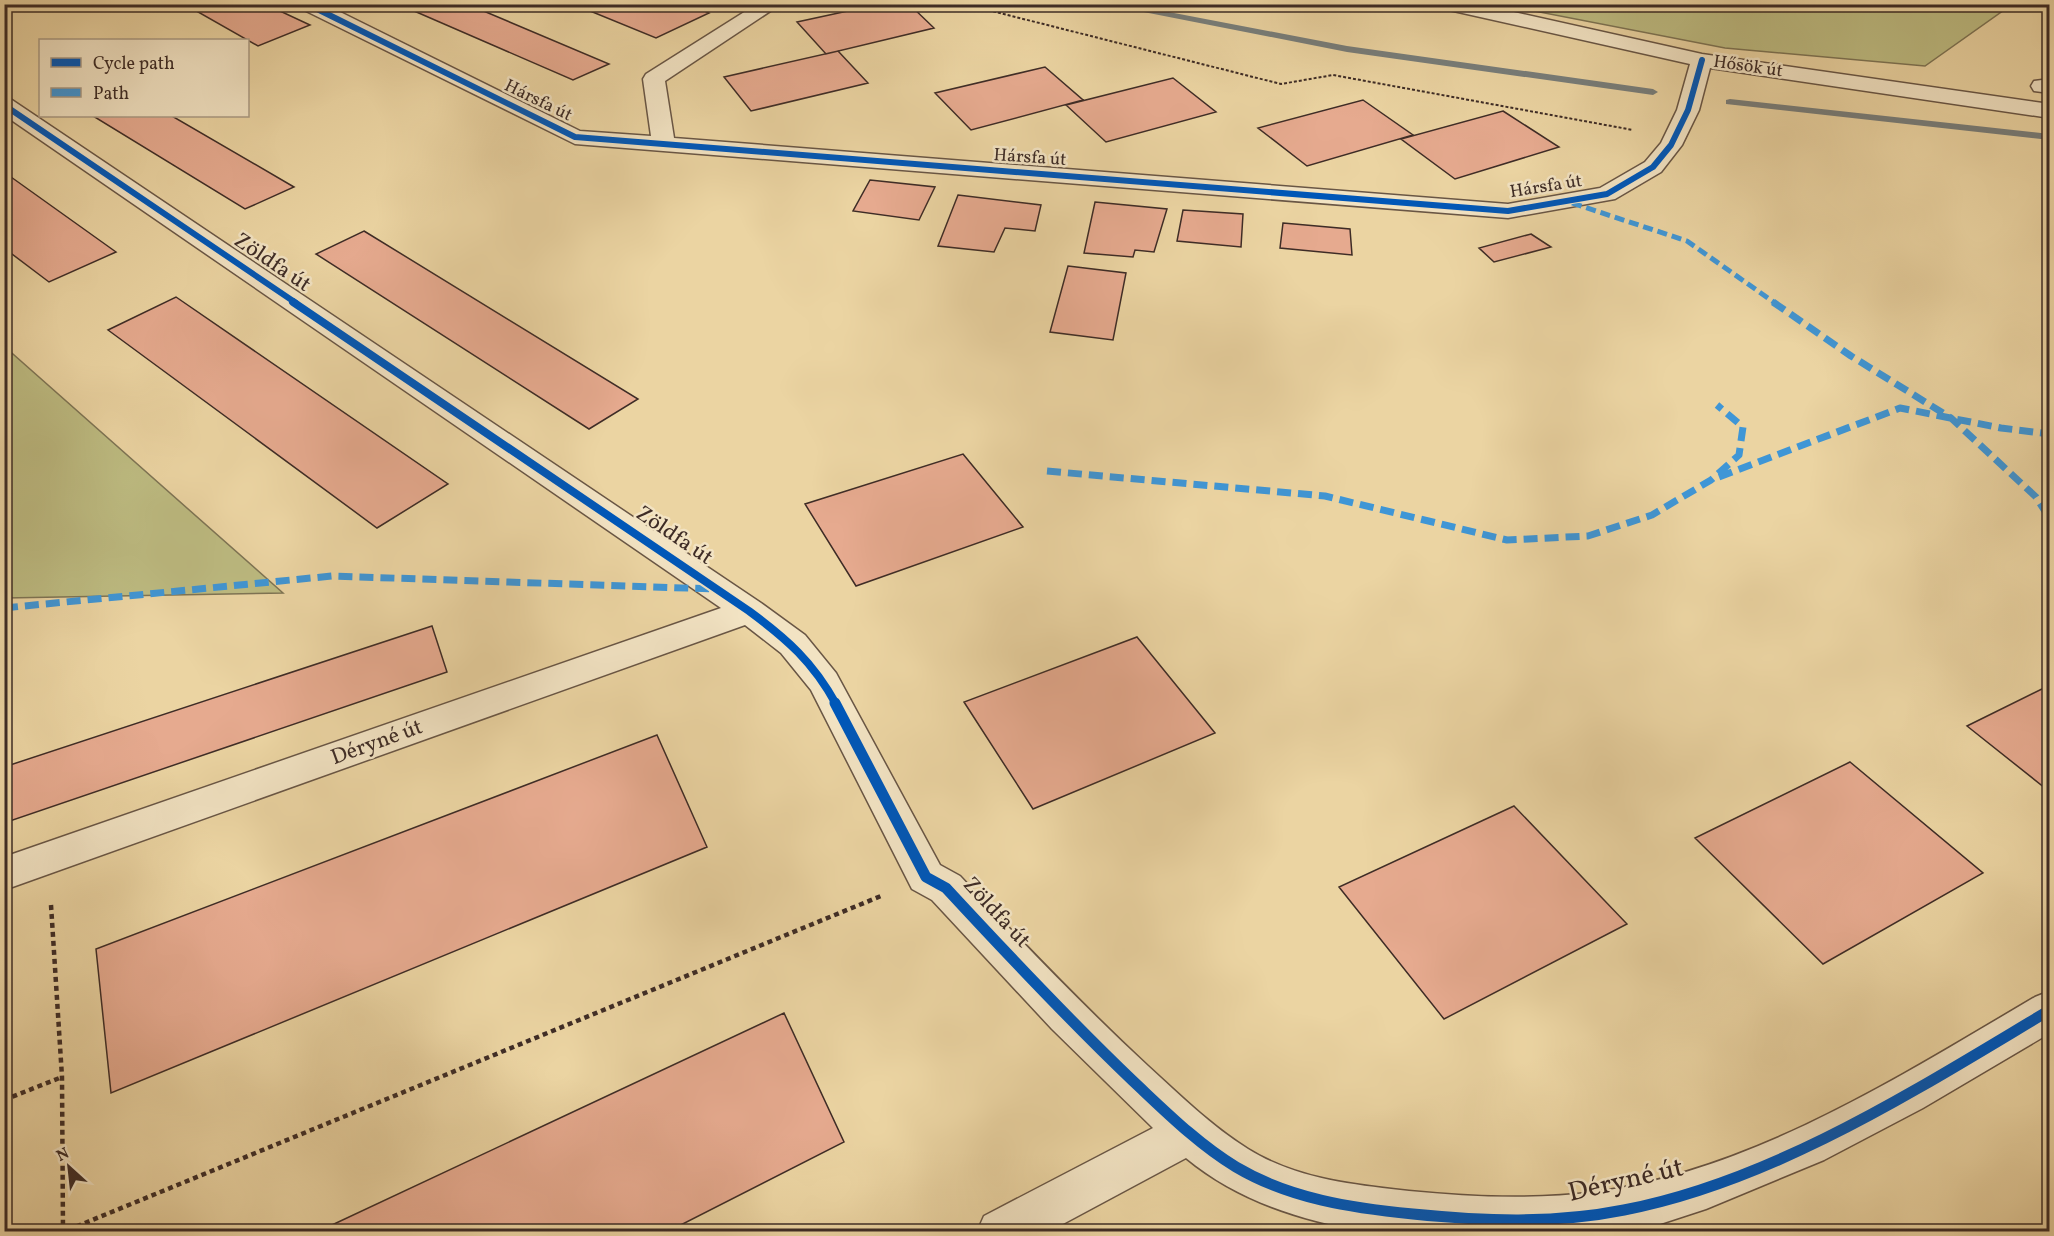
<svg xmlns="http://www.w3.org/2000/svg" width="2054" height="1236" font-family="Vollkorn,serif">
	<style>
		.green { fill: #bdbb81; stroke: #7e7454; stroke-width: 1.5 }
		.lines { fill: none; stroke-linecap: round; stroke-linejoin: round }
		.stream { fill: #787e7b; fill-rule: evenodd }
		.building { fill: #e6aa8f; stroke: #3e2c26; stroke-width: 1.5 }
		.minor-casing { stroke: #695645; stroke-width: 3 }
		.path-far1 { stroke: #3e2c26; stroke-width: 2; stroke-dasharray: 3 2; stroke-linecap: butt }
		.path { stroke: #3e2c26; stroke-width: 4.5; stroke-dasharray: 5 4; stroke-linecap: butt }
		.minor { fill: #f2e3c3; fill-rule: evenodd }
		.quiet-far1 { stroke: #3f96d6; stroke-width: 5; stroke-dasharray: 10 5; stroke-linecap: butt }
		.quiet { stroke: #3f96d6; stroke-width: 7; stroke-dasharray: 14 7; stroke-linecap: butt }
		.cycleway-far2-casing { stroke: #f2e3c3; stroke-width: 8 }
		.cycleway-far1-casing { stroke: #f2e3c3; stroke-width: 12 }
		.cycleway-casing { stroke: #f2e3c3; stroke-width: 15 }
		.cycleway-far2 { stroke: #0057b8; stroke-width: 6 }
		.cycleway-far1 { stroke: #0057b8; stroke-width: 8 }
		.cycleway { stroke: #0057b8; stroke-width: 11 }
		.labels { text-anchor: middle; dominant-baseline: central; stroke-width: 5; stroke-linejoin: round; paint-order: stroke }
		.far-street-label { font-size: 18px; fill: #3e2c26; stroke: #f2e3c3 }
		.street-label { font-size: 22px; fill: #3e2c26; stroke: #f2e3c3 }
		.near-street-label { font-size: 27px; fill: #3e2c26; stroke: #f2e3c3 }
	</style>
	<rect width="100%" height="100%" fill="#ebd4a2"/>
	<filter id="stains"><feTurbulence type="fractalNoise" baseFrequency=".00333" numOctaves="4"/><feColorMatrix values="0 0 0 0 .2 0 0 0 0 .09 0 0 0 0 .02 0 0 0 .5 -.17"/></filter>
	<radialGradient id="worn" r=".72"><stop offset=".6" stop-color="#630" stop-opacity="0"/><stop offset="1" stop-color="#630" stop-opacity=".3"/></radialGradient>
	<path class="green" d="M1503 5 2011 4V5L1925 66 1725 48Z
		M4 347H5L283 593 5 598Z"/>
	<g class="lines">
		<path class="stream" d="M1103 4H1127L1347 46 1653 89 1658 92 1653 95 1347 52Z
			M1730 99 2050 134V140L1726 104V100Z"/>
	</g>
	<path class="building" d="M184 4H265L310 25 258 46Z
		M398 4H467L609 64 573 80Z
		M573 4H689L709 13 656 38Z
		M880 4H909L934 28 826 54 797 22Z
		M838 51 868 83 751 111 724 77Z
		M1045 67 1083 100 971 130 935 93Z
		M1173 78 1216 112 1106 142 1066 105Z
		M1363 100 1413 135 1307 166 1258 128Z
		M1503 111 1559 147 1455 179 1401 139Z
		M93 116H172L294 187 245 209Z
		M4 172 116 252 49 282 4 248Z
		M870 180 935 187 919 220 853 211Z
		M958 195 1041 205 1035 231 1005 228 994 252 938 246Z
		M1095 202 1167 209 1154 252 1135 250 1133 257 1084 253Z
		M1183 210 1243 214 1241 247 1177 241Z
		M1283 223 1350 229 1352 255 1280 248Z
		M364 231 638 399 589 429 316 254Z
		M1531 234 1551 247 1494 262 1479 248Z
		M1068 266 1126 273 1113 340 1050 332Z
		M176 297 448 484 377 528 108 330Z
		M963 454 1023 527 856 586 805 504Z
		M432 626 447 672 4 823V767Z
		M1137 637 1215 733 1033 809 964 702Z
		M2050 685V792L1967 726Z
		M657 735 707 847 111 1093 96 949Z
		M1850 762 1983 873 1823 964 1695 838Z
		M1514 806 1627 924 1444 1019 1339 887Z
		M784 1013 844 1142 667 1232H317Z"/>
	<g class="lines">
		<g class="minor-casing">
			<path id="minor" d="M297 4H324L580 131 651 136 643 79 646 74 757 4H781L665 81 674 138 1508 204 1600 188 1645 162 1661 143 1677 110 1690 64 1449 10 1439 4H1478L1702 54 2050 104V118L1710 68 1699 110 1682 145 1661 172 1615 199 1508 218 575 144 300 8Z
				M2042 80H2050V93L2034 91 2031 86 2034 81Z
				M4 99 12 100 761 603 805 635 836 673 940 865 960 876C1021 941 1082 1005 1148 1066 1180 1095 1211 1126 1248 1149 1296 1179 1354 1185 1409 1191 1471 1197 1533 1200 1595 1192 1754 1170 1899 1077 2035 997L2050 991V1033L1923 1108 1824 1160 1706 1209 1654 1226 1630 1232H1368C1302 1221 1238 1201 1186 1158L1048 1232H977L984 1216 1153 1128 1052 1029 932 900 912 889 811 690 781 653 745 625 4 890V857L721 608 4 115Z"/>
		</g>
		<path class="path-far1" d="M964 4 1281 84 1333 75 1633 130"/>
		<path class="path" d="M51 905 62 1077 63 1232 881 896
			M4 1100 62 1077"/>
		<use href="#minor" class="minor"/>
		<path class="quiet-far1" d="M1572 203 1687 241 1775 303"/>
		<path class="quiet" d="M1773 302 1851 356 1951 418 2036 497 2050 519
			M1047 471 1325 496 1507 540 1588 536 1652 515 1711 480 1739 455 1743 427 1717 405
			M1719 477 1900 408 2001 428 2050 434
			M4 608 332 576 714 589"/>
		<g class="cycleway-far2-casing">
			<path id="cycleway-far2" d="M307 4 575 137 1508 211 1607 194 1653 167 1671 145 1688 110 1702 60
				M4 105 296 303"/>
		</g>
		<g class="cycleway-far1-casing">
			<path id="cycleway-far1" d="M293 302 749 611C787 639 813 662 836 704"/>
		</g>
		<g class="cycleway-casing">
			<path id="cycleway" d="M835 703 926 877 946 888C1007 954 1068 1019 1133 1081 1165 1111 1198 1144 1236 1167 1290 1199 1352 1208 1413 1214 1483 1221 1554 1224 1624 1210 1775 1181 1919 1088 2050 1010"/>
		</g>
		<use href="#cycleway-far2" class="cycleway-far2"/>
		<use href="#cycleway-far1" class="cycleway-far1"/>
		<use href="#cycleway" class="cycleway"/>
	</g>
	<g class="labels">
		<g class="far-street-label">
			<text transform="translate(1748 67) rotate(8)">Hősök út</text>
			<text transform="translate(538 101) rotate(26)">Hársfa út</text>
			<text transform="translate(1030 158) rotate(4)">Hársfa út</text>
			<text transform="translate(1546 187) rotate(-9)">Hársfa út</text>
		</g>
		<g class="street-label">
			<text transform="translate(272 263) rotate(34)">Zöldfa út</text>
			<text transform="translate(674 536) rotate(34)">Zöldfa út</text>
			<text transform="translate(377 743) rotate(-20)">Déryné út</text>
			<text transform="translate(996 913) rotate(47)">Zöldfa út</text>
		</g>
		<g class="near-street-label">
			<text transform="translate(1626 1181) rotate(-13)">Déryné út</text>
		</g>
	</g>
	<rect width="2054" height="1236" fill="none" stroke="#ebd4a2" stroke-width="24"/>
	<rect x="6" y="6" width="2042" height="1224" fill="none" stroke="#3e2c26" stroke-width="3"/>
	<rect x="12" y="12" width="2030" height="1212" fill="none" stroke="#3e2c26" stroke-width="1.5"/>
	<rect x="39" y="39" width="210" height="78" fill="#f2e3c3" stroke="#aa9a84" stroke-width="1.5"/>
	<rect x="51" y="58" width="30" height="9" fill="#0057b8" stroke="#aa9a84" stroke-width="1.5"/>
	<text x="93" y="69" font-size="18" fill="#3e2c26">Cycle path</text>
	<rect x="51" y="88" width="30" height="9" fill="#3f96d6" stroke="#aa9a84" stroke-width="1.5"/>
	<text x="93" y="99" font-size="18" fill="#3e2c26">Path</text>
	<g transform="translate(69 1167) rotate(333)" stroke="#f2e3c3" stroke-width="4.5" paint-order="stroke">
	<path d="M0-4.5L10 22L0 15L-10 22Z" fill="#3e2c26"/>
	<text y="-9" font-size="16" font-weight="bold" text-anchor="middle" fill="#3e2c26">N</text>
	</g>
	<rect width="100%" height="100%" filter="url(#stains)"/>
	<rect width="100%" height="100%" fill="url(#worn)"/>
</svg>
